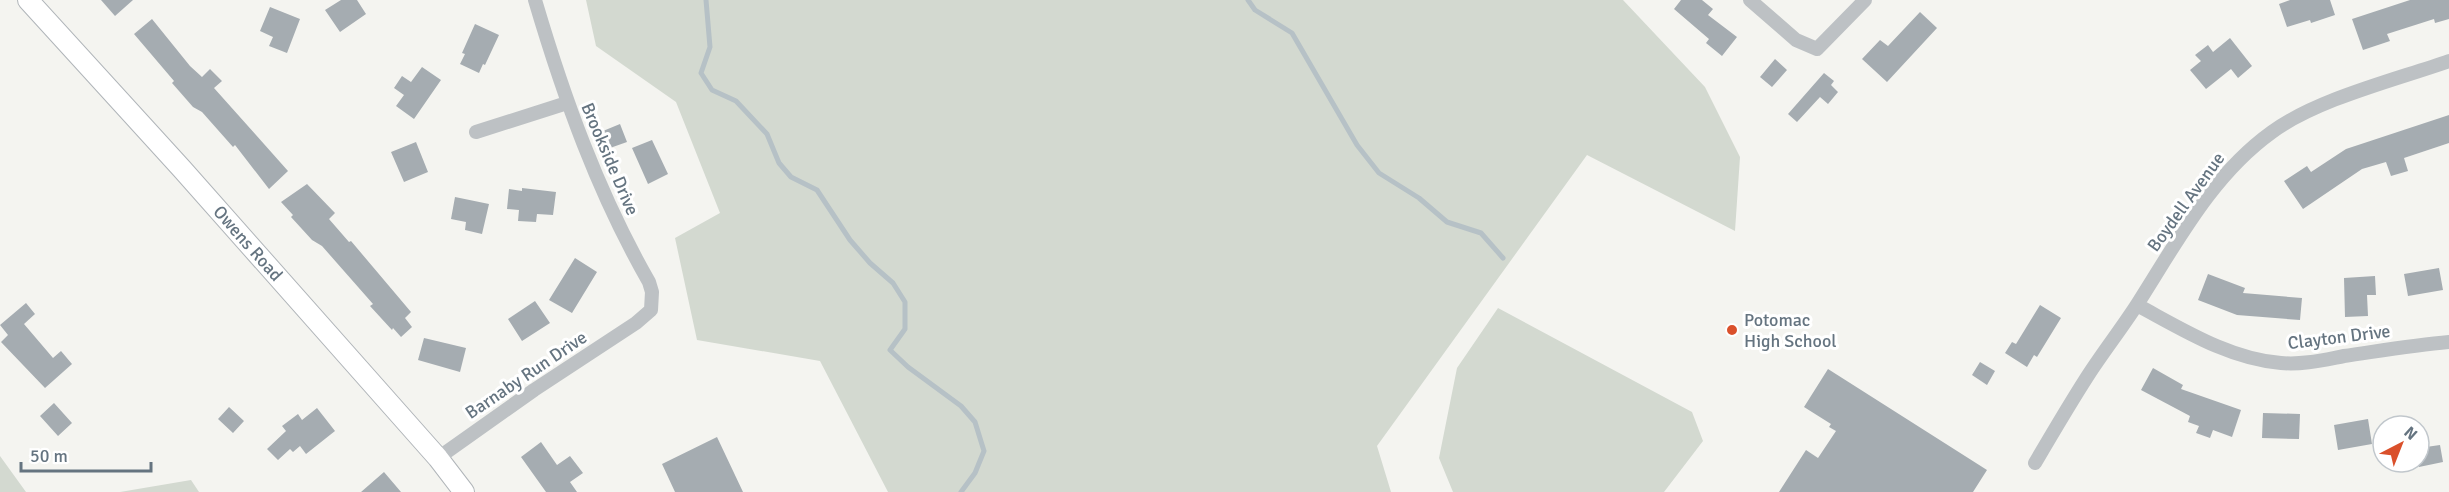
<svg xmlns="http://www.w3.org/2000/svg" width="2449" height="492" font-family="Signika,sans-serif">
	<style>
		.green { fill: #d3d9d0 }
		.lines { fill: none; stroke-linecap: round; stroke-linejoin: round }
		.stream { stroke: #b6c1c6; stroke-width: 5 }
		.building { fill: #a5acb1 }
		.secondary-casing { stroke: #b0b5b9; stroke-width: 22 }
		.street { stroke: #bdc1c4; stroke-width: 14 }
		.secondary { stroke: #fff; stroke-width: 20 }
		.poi-dot { fill: #da502b; stroke: #fff; stroke-width: 2 }
		.labels { text-anchor: middle; dominant-baseline: central; stroke-width: 6; stroke-linejoin: round; paint-order: stroke }
		.street-label { font-size: 18px; fill: #657480; stroke: #fff }
		.poi-label { font-size: 18px; fill: #657480; stroke: #fff; text-anchor: start }
	</style>
	<rect width="100%" height="100%" fill="#f4f4f0"/>
	<path class="green" d="M586 0H1623L1705 87 1740 157 1735 231 1587 155 1377 446 1391 492H888L820 361 697 340 675 238 720 213 676 102 596 46Z
		M1498 308 1692 412 1703 441 1664 492H1453L1439 458 1457 368Z
		M0 456 26 492H0Z
		M191 480 199 492H120Z"/>
	<g class="lines">
		<path class="stream" d="M706 0 710 47 701 73 712 90 736 101 767 134 779 163 791 177 817 190 850 240 870 263 893 283 905 302V329L890 350 908 367 961 406 975 422 984 451 975 473 961 492
			M1248 0 1255 10 1292 33 1357 145 1379 173 1419 198 1447 222 1481 233 1503 258"/>
	</g>
	<path class="building" d="M101 0H133L115 16Z
		M341 0H357L366 14 340 32 325 10Z
		M1681 0H1702L1713 9 1708 15 1737 37 1722 56 1706 43 1709 39 1674 9Z
		M2290 0H2330L2335 15 2311 23 2310 20 2287 27 2279 4Z
		M2410 0H2449V19L2435 23 2434 19 2387 34 2390 41 2363 50 2352 19Z
		M270 7 300 19 287 53 269 46 273 37 260 31Z
		M1920 12 1937 28 1887 82 1862 59 1880 40 1888 46Z
		M152 19 190 66 202 77 210 69 222 81 214 88 288 171 269 189 235 145 233 147 202 112 193 107 172 83 174 81 134 34Z
		M475 24 499 35 485 65 483 64 479 73 460 64 465 54 462 53Z
		M2230 38 2252 66 2238 78 2231 69 2206 89 2190 70 2201 61 2195 55 2208 45 2213 52Z
		M1775 59 1787 70 1772 87 1760 77Z
		M422 67 441 80 414 119 396 106 404 95 394 88 402 76 411 82Z
		M1824 73 1834 81 1831 85 1838 92 1828 104 1820 97 1797 122 1788 114Z
		M2449 115V143L2404 158 2408 171 2391 176 2386 162 2362 169 2303 209 2284 181 2307 166 2311 172 2346 149Z
		M620 124 627 142 610 148 603 131Z
		M652 140 668 174 648 184 632 148Z
		M416 142 428 172 404 182 391 152Z
		M307 184 335 213 329 219 349 242 351 241 411 312 405 318 412 327 401 337 393 328 392 330 370 306 373 304 322 246 312 240 291 217 293 215 281 202Z
		M522 188 556 192 553 215 537 214 536 222 518 221 519 210 507 209 509 189 522 191Z
		M455 197 489 204 482 234 465 230 466 222 451 219Z
		M575 258 597 272 572 313 549 300Z
		M2439 268 2443 290 2408 296 2404 274Z
		M2208 274 2245 288 2243 293 2302 298 2300 320 2237 315 2198 300Z
		M2375 276 2376 295H2367L2368 316 2345 317 2344 278Z
		M535 301 550 323 522 341 508 319Z
		M26 303 35 314 24 324 53 358 61 351 72 364 45 388 1 342 8 335 0 325Z
		M2040 305 2061 318 2037 357 2034 355 2027 367 2005 353 2012 342 2016 344Z
		M424 338 466 348 460 372 418 360Z
		M1980 362 1995 371 1987 385 1972 375Z
		M2153 368 2183 385 2181 389 2241 410 2232 437 2213 430 2210 438 2196 433 2199 426 2188 422 2190 416 2141 390Z
		M1828 369 1987 470 1973 492H1779L1806 450 1818 458 1836 431 1829 427 1831 424 1804 407Z
		M54 403 72 423 58 436 40 416Z
		M229 407 244 421 233 433 218 419Z
		M317 408 335 431 306 454 300 446 293 452 290 449 278 460 267 449 286 431 282 426 298 414 302 420Z
		M2263 413 2300 414 2299 439 2262 438Z
		M2368 419 2372 444 2338 450 2334 425Z
		M717 437 743 492H675L662 464Z
		M541 442 557 465 570 456 583 473 570 482 577 492H546L521 457Z
		M2440 445 2443 462 2419 467V448Z
		M384 472 401 492H361Z"/>
	<g class="lines">
		<g class="secondary-casing">
			<g id="secondary">
				<path id="s1" d="M28 0 182 169 438 458 464 492"/>
			</g>
		</g>
		<path class="street" d="M1750 0 1796 40 1817 49 1865 0
			M476 132 567 103
			M2137 305C2182 329 2229 359 2281 363 2302 365 2323 360 2344 356 2379 351 2414 345 2449 342
			M438 458 534 390 636 323 651 310 652 292 649 282C598 193 564 98 535 0
			M2035 463C2052 434 2069 405 2087 377 2103 352 2122 328 2138 303 2177 242 2212 175 2272 132 2317 99 2395 80 2449 61"/>
		<use href="#secondary" class="secondary"/>
	</g>
	<circle class="poi-dot" cx="1732" cy="330" r="6"/>
	<g class="labels">
		<g class="street-label">
			<text transform="translate(610 159) rotate(67)">Brookside Drive</text>
			<text transform="translate(2186 202) rotate(-54)">Boydell Avenue</text>
			<text stroke="none"><textPath href="#s1" startOffset="328">Owens Road</textPath></text>
			<text transform="translate(2339 337) rotate(-7)">Clayton Drive</text>
			<text transform="translate(526 375) rotate(-34)">Barnaby Run Drive</text>
		</g>
		<g class="poi-label">
			<text x="1744" y="320">Potomac<tspan x="1744" dy="21">High School</tspan></text>
		</g>
	</g>
	<g transform="translate(2401 444) rotate(42)"><circle r="28" fill="#ffffff" stroke="#c1c7cc" stroke-width="1.5"/>
	<path d="M0-4.5L10 22L0 15L-10 22Z" fill="#da502b"/>
	<text y="-9" font-size="16" font-weight="bold" text-anchor="middle" fill="#657480">N</text>
	</g>
	<path d="M21 462v9h130v-9" fill="none" stroke="#657480" stroke-width="3"/>
	<text x="30" y="462" font-size="18" fill="#657480" stroke="#ffffff" stroke-width="4.5" paint-order="stroke">50 m</text>
</svg>
